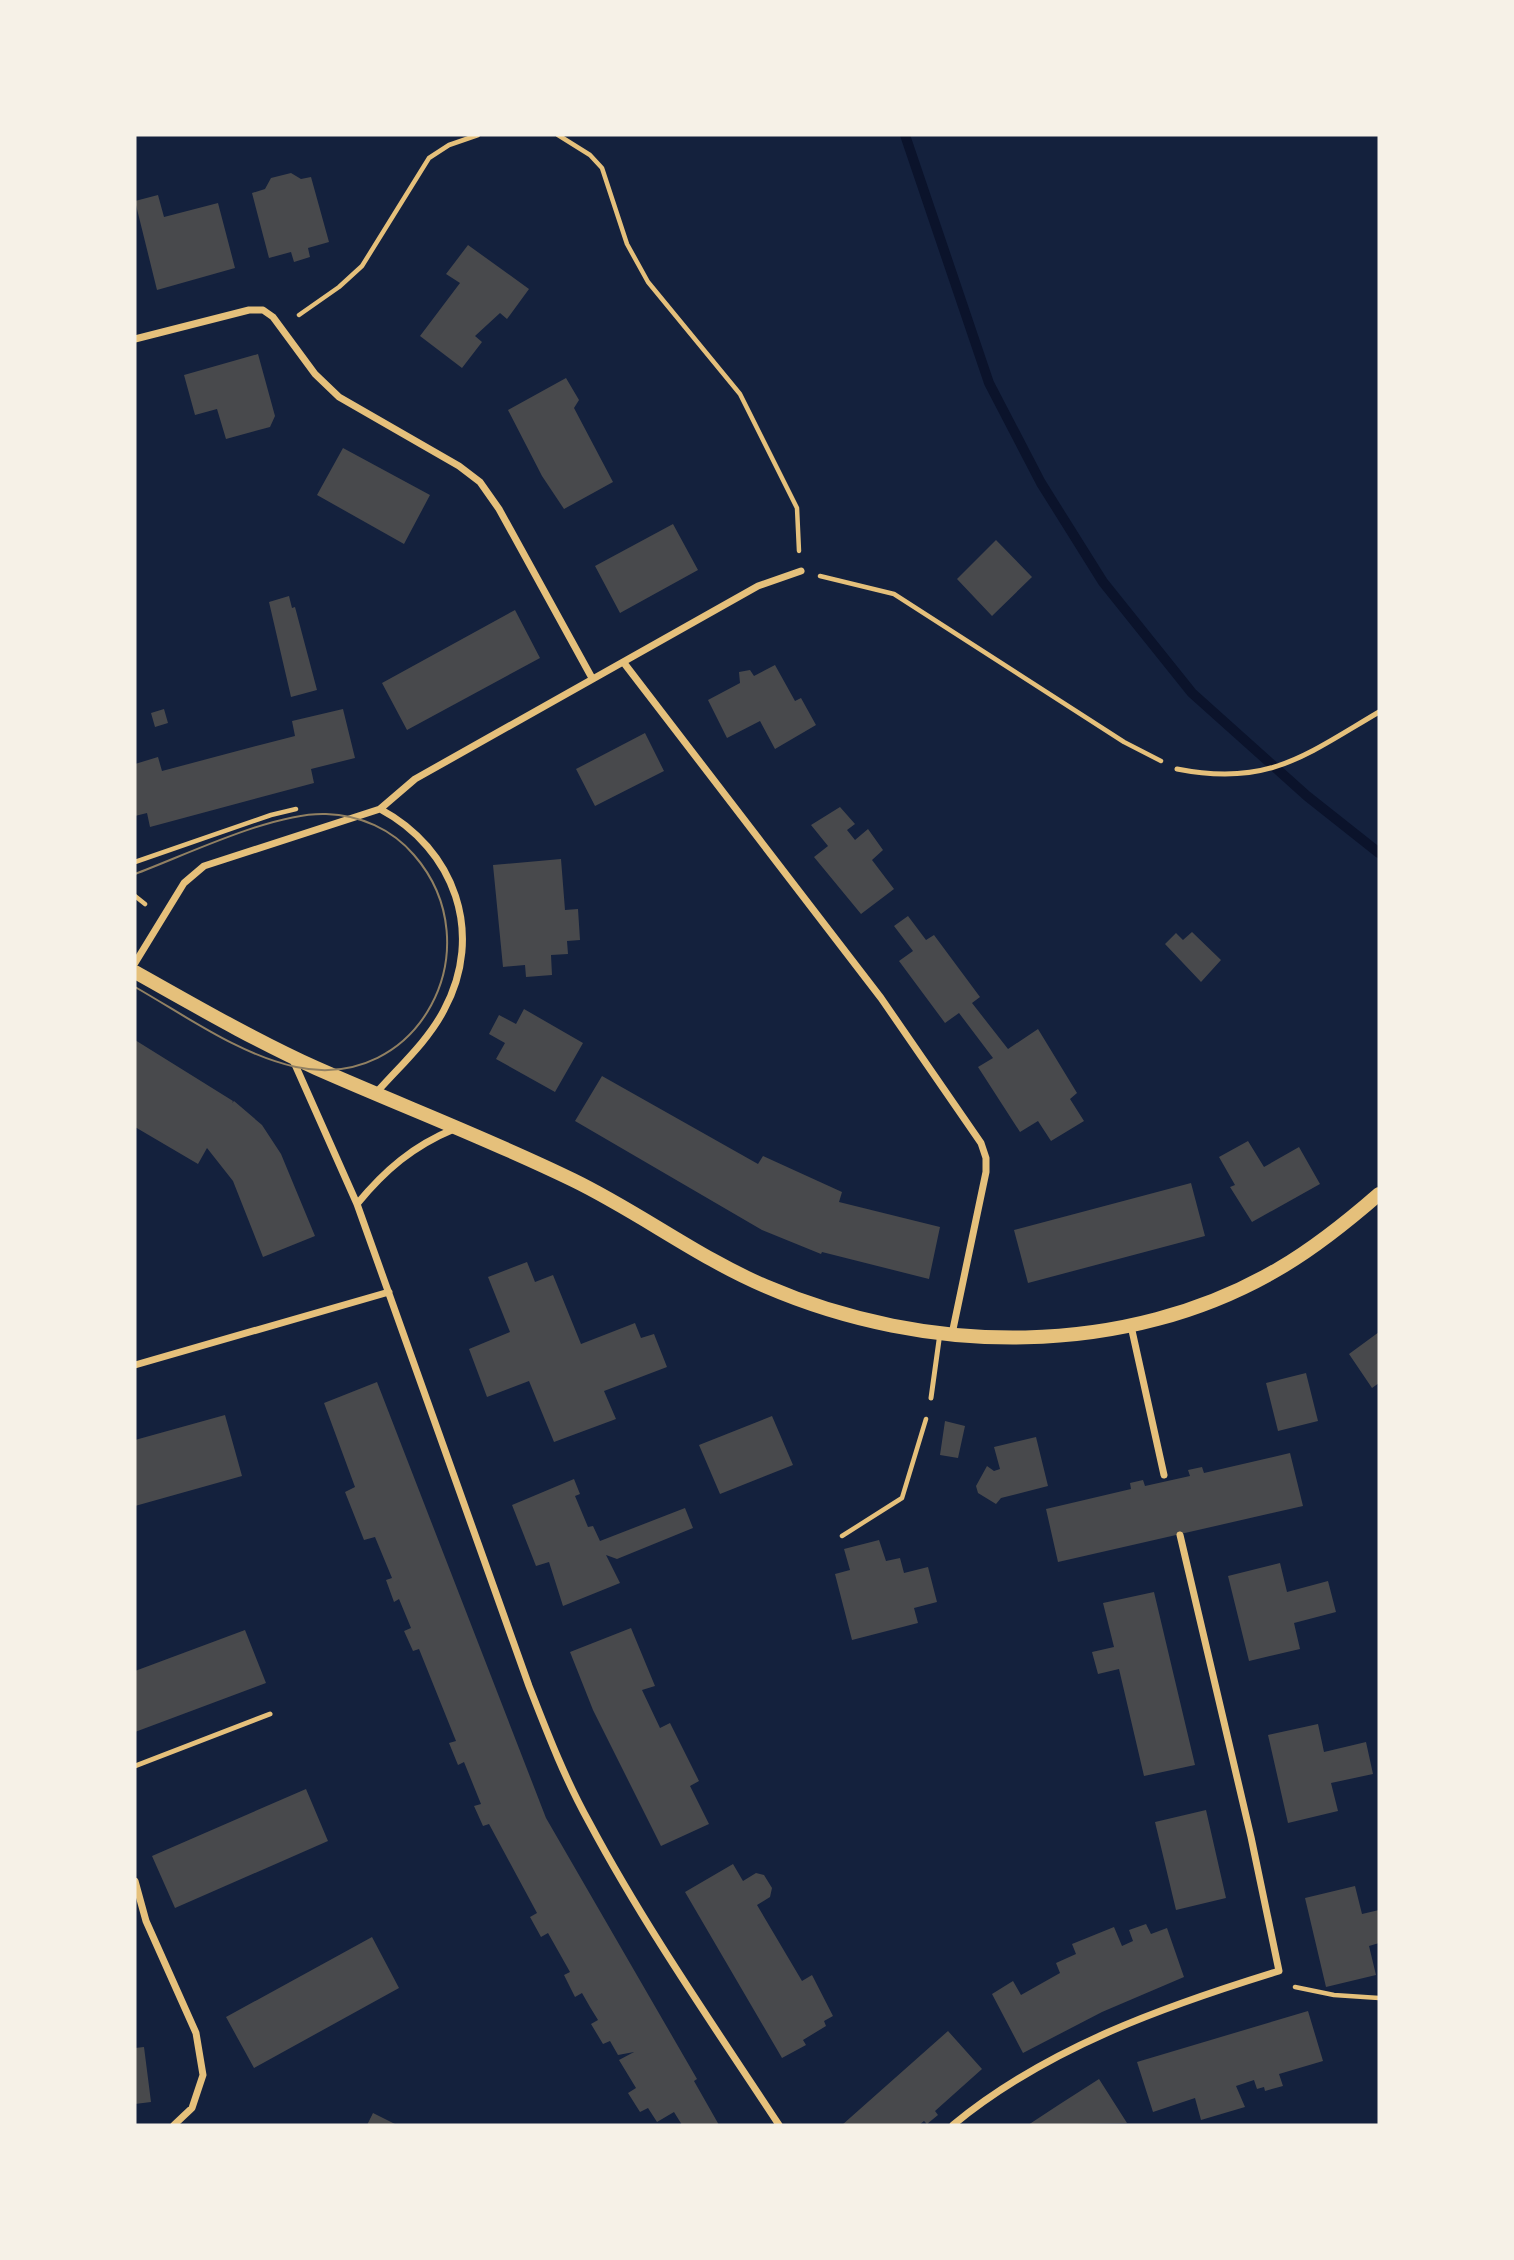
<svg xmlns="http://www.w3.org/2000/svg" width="1514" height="2260" font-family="Literata,serif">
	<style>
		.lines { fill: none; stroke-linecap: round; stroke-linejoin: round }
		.stream { stroke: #0b132b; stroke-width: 10 }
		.building { fill: #48494c }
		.path { stroke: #e5c07b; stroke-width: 4.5 }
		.service { stroke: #e5c07b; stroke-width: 5 }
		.minor { stroke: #e5c07b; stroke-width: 7 }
		.secondary { stroke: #e5c07b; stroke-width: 14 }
		.tram { stroke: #918062; stroke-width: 2 }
	</style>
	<rect width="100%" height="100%" fill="#14213d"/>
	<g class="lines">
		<path class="stream" d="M905 135 989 383 1041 483 1103 582 1192 693 1307 796 1379 853"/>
	</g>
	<path class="building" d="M291 173 301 179 311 177 329 242 308 248 310 257 294 262 291 252 269 258 252 193 265 189 271 178Z
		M158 195 164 217 218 203 235 268 157 290 135 201Z
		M468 245 529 289 507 319 500 313 475 336 482 342 462 368 420 336 460 283 446 274Z
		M258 354 275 416 270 427 226 439 217 409 195 415 184 375Z
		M566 378 579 400 574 408 613 482 564 509 542 476 508 410Z
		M343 448 430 495 404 544 317 495Z
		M673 524 698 570 620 613 595 566Z
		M996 540 1032 577 992 616 957 579Z
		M289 596 292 608 295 607 317 690 291 697 269 602Z
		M515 610 540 658 407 730 382 683Z
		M775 665 795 701 801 698 816 725 775 749 760 721 727 738 708 700 740 683 739 672 750 670 754 676Z
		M164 709 168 723 155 727 151 713Z
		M343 709 355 758 311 769 314 783 150 827 147 813 135 816V764L158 757 162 771 260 745 295 736 292 721Z
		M645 733 664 771 595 806 576 769Z
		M840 807 855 824 847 830 855 840 868 829 883 850 872 860 894 889 861 914 814 857 828 846 811 825Z
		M561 859 565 910 578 909 580 940 567 941 568 954 551 955 552 975 526 977 525 965 503 967 493 865Z
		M908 916 926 940 934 935 980 997 972 1003 1008 1049 1038 1029 1077 1093 1070 1099 1084 1121 1051 1141 1038 1121 1020 1132 978 1067 993 1058 959 1013 945 1023 899 961 913 951 894 926Z
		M1192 932 1221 960 1201 982 1165 944 1176 933 1183 940Z
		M524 1009 583 1043 555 1092 496 1059 505 1043 489 1034 499 1015 516 1024Z
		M135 1040 233 1101 232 1103 234 1101 262 1125 281 1154 315 1236 263 1257 233 1181 207 1148 198 1164 135 1127Z
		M602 1076 758 1164 763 1156 842 1192 839 1202 940 1227 929 1279 822 1252 821 1254 762 1230 575 1121Z
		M1248 1141 1264 1167 1299 1147 1320 1184 1252 1222 1230 1187 1235 1185 1219 1157Z
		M1191 1183 1205 1236 1028 1283 1014 1230Z
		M527 1262 535 1282 553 1275 581 1344 635 1323 641 1338 654 1334 667 1367 604 1391 616 1419 554 1442 529 1381 487 1397 469 1349 510 1332 488 1277Z
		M1379 1332V1383L1372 1388 1349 1354Z
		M1306 1373 1318 1421 1278 1431 1266 1383Z
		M377 1382 546 1818 697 2079 694 2081 719 2125H682L674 2112 657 2122 648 2108 640 2112 628 2093 636 2088 619 2060 634 2052 618 2055 610 2041 603 2044 591 2024 598 2020 590 2007 582 1993 575 1997 564 1975 570 1972 548 1933 541 1937 530 1917 537 1913 489 1824 483 1826 474 1806 481 1804 464 1762 458 1765 449 1743 456 1741 419 1649 413 1651 404 1631 411 1628 399 1599 394 1602 386 1580 392 1578 375 1537 364 1540 345 1492 355 1487 324 1403Z
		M225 1415 242 1476 135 1506V1440Z
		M772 1416 793 1465 720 1494 699 1445Z
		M945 1421 965 1426 958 1458 940 1455Z
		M1036 1437 1048 1486 1001 1498 996 1504 978 1493 976 1486 987 1466 994 1471 1000 1469 994 1447Z
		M1290 1453 1303 1506 1058 1562 1046 1509 1131 1489 1130 1483 1143 1480 1145 1486 1190 1476 1188 1470 1202 1467 1204 1473Z
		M574 1479 580 1494 575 1496 588 1527 593 1526 600 1541 685 1508 693 1528 617 1559 606 1555 620 1583 563 1606 549 1562 536 1566 512 1505Z
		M879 1540 886 1561 900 1558 904 1573 928 1567 937 1602 914 1608 918 1623 852 1640 835 1574 850 1570 844 1549Z
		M1280 1563 1287 1592 1328 1581 1336 1612 1294 1623 1300 1649 1249 1661 1228 1576Z
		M1154 1592 1195 1765 1144 1776 1119 1669 1098 1674 1092 1652 1114 1647 1103 1603Z
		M631 1628 655 1686 642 1690 660 1728 670 1723 699 1781 690 1786 709 1824 661 1846 593 1710 570 1652Z
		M245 1630 266 1683 135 1732V1671Z
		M1318 1724 1324 1752 1366 1742 1373 1774 1331 1783 1338 1811 1288 1823 1268 1735Z
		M306 1789 328 1841 175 1908 152 1856Z
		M1206 1810 1226 1898 1176 1910 1155 1822Z
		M733 1864 743 1881 756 1873 764 1875 772 1888 770 1897 757 1905 802 1981 812 1975 833 2016 824 2021 826 2026 803 2040 806 2045 782 2058 685 1892Z
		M1355 1886 1362 1914 1379 1910V1943L1369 1946 1376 1975 1326 1987 1305 1898Z
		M1146 1924 1151 1934 1167 1928 1184 1977 1102 2012 1023 2053 992 1994 1013 1981 1021 1995 1060 1973 1056 1963 1076 1954 1072 1944 1114 1927 1122 1946 1133 1941 1129 1930Z
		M372 1937 399 1988 254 2068 226 2017Z
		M1308 2011 1323 2061 1279 2074 1283 2086 1265 2091 1264 2087 1257 2089 1254 2080 1236 2086 1245 2107 1201 2120 1195 2098 1153 2112 1137 2062Z
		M948 2031 982 2069 935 2111 938 2115 927 2124 924 2121 919 2125H842Z
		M144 2047 151 2102 135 2104V2048Z
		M1099 2079 1127 2123 1028 2125 1060 2104Z
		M373 2113 397 2125H367Z"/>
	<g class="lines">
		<path class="path" d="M558 135 590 155 602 168 627 244 648 282 740 394 797 508 799 551
			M299 315 339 287 362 266 429 158 449 145 478 135
			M820 576 894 594 1124 742 1161 761
			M135 862 271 815 296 809
			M135 896 145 904
			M842 1536 902 1498 926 1419
			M1295 1987 1334 1995 1379 1998"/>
		<path class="service" d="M1177 769C1268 787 1304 756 1379 712
			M931 1398 940 1333
			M135 1766 270 1714"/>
		<path class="minor" d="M135 339 249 310H263L273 317 315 374 339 397 459 466 480 482 499 509 592 678
			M624 663 881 998 981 1143 986 1158V1172L952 1334
			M135 963 184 883 204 866 380 809 415 779 758 586 801 571
			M293 1060 357 1204 529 1686C547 1732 565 1779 589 1822 645 1927 714 2026 779 2125
			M376 1093C399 1067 428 1041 444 1010 485 934 455 849 380 809
			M357 1204C385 1170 413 1146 454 1129
			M1131 1326 1164 1475
			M135 1365 389 1292
			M135 1881 146 1921 196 2033 203 2075 192 2108 174 2125
			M953 2125C1046 2048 1165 2006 1279 1971L1251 1837 1180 1535"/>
		<path class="secondary" d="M135 972C194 1005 254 1040 316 1068 402 1106 489 1139 573 1180 639 1212 699 1258 765 1286 927 1356 1126 1359 1280 1268 1316 1247 1348 1221 1379 1194"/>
		<path class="tram" d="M135 874C186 855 274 812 326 814 360 815 392 829 414 855 494 947 419 1093 296 1067 238 1054 186 1016 135 987"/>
	</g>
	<rect width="1514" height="2260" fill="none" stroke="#f6f1e7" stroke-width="273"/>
</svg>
